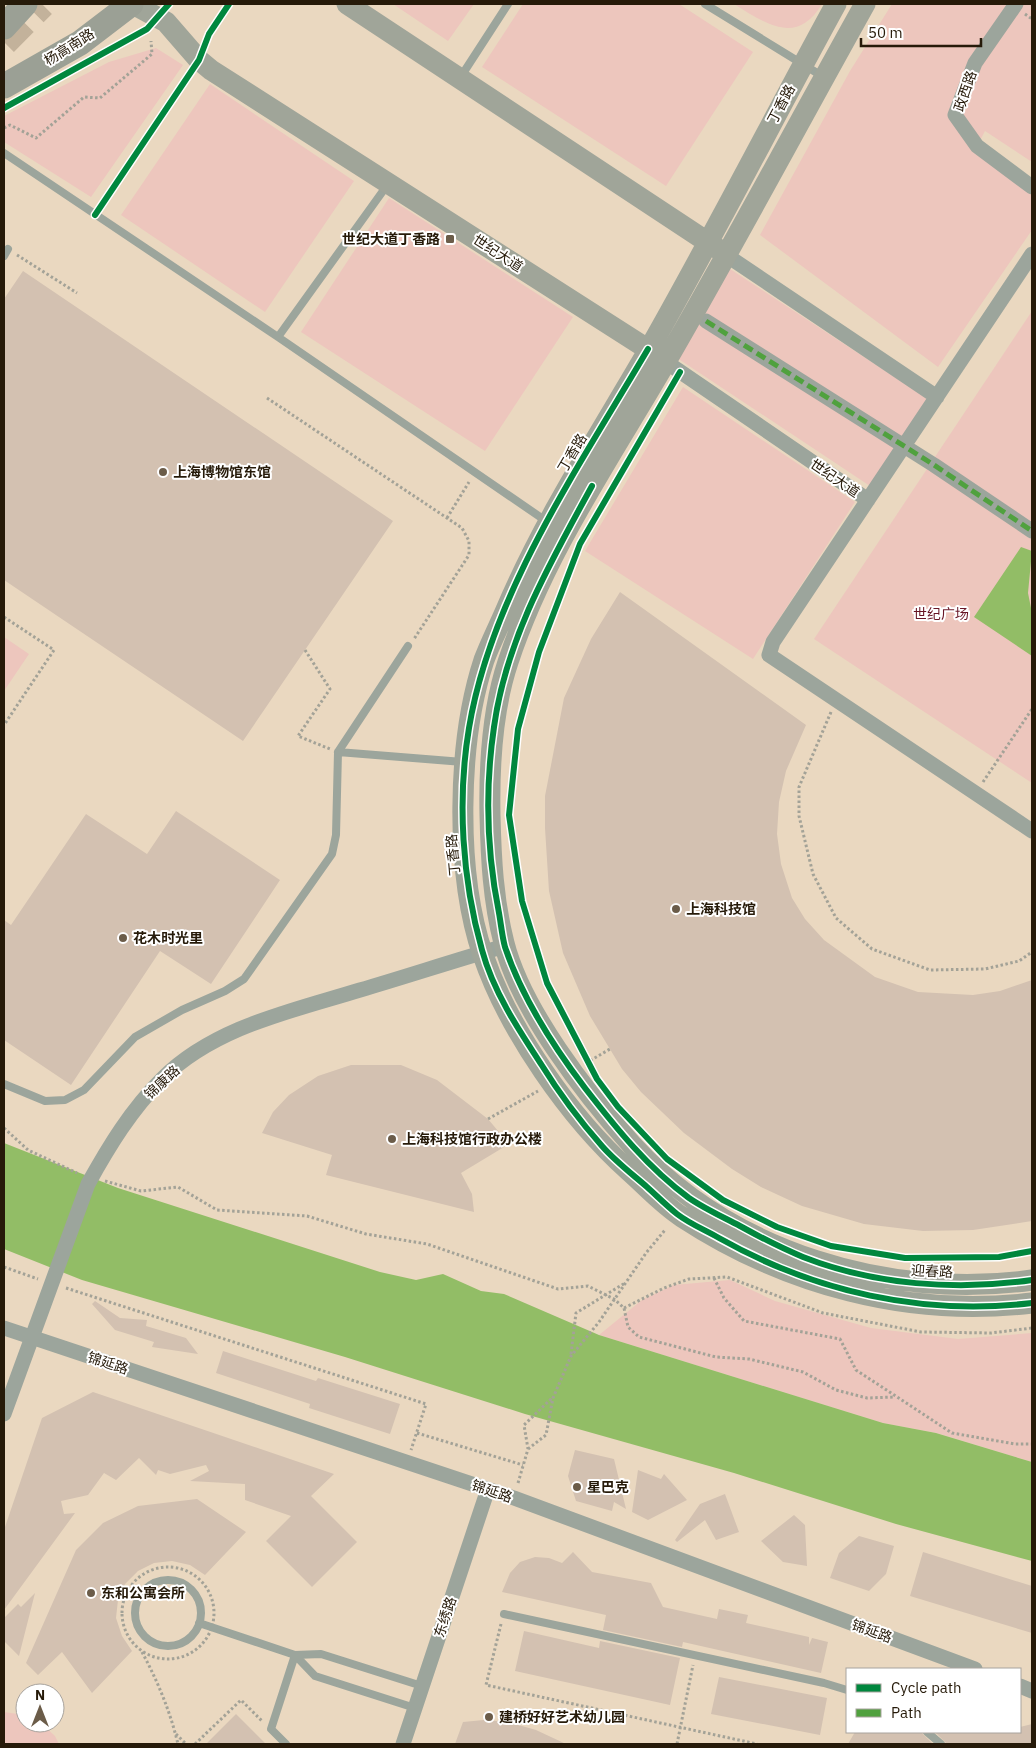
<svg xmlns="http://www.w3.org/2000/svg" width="1036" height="1748" font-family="'IBM Plex Sans','Noto Sans SC',sans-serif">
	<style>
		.green { fill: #edc6bd }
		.water { fill: #92bd66 }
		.building { fill: #d3c1b1 }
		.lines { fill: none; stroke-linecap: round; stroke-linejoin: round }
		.highway-tunnel { stroke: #c3b29b; stroke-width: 28; stroke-dasharray: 28 14; stroke-linecap: butt }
		.path { stroke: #a3a297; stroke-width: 3; stroke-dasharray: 2.5 2.5; stroke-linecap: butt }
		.lane { stroke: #9ca59c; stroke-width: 8 }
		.street { stroke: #9ca59c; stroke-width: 15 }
		.secondary { stroke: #a0a599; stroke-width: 21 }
		.primary { stroke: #9ba095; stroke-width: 25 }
		.quiet { stroke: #50a13e; stroke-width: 5; stroke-dasharray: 10 5; stroke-linecap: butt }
		.cycleway-casing { stroke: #fff; stroke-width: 9 }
		.cycleway { stroke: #00873e; stroke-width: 6 }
		.poi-dot { fill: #6b5c49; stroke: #fff; stroke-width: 2 }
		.labels { text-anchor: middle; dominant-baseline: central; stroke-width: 4; stroke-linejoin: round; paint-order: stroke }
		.street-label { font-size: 14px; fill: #261a09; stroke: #fff }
		.poi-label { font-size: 14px; font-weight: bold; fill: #261a09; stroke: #fff; text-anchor: start }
		.park-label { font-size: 14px; fill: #681525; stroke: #fff }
	</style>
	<rect width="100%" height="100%" fill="#ead8c0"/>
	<path class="green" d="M393 4H474L448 41Z
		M523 4H679L753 52 666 186 482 67Z
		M734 4H822C797 46 766 24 734 4Z
		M892 4H1032V162L985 131 974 152 1032 195V230L938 367 760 235 850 71Z
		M156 48 183 65 91 197 4 142V116L109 62Z
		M210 84 354 181 265 312 121 215Z
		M389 198 573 317 485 451 301 332Z
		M727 267 928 399 870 486 677 358Z
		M1032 311V783L814 639Z
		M683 387 855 502 753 659 585 551Z
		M4 637 29 654 4 691Z
		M730 1280 775 1301 871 1328 958 1339 1032 1333V1462L937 1433 883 1423 599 1335 642 1300 674 1285Z
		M4 1712 25 1715V1723H41L55 1736 59 1744H4Z"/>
	<path class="water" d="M1021 547 1032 551 1028 593 1032 613V656L974 617Z
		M4 1143 118 1188 380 1272 416 1280 443 1274 481 1291 504 1294 599 1335 883 1423 936 1433 1032 1462V1561L896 1524 734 1473 525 1414 345 1357 82 1280 4 1249Z"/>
	<path class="building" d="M23 271 393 521 243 741 4 580V299Z
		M620 592 806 725 786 771 779 802 777 834 781 864 792 898 805 919 824 940 875 977 918 992 973 995 1000 991 1032 980V1221L973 1230 923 1231 864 1224 802 1206 761 1187 732 1169 684 1133 641 1092 622 1069 590 1016 563 953 549 891 545 828V796L564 698 591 639Z
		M176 811 280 880 211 984 160 951 71 1085 4 1040V920L11 925 86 814 147 854Z
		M351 1065H401L437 1080 488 1119 509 1144 461 1173 472 1194 474 1212 326 1175 332 1155 262 1133 273 1112 289 1095 318 1076Z
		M95 1301 120 1318 147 1320 146 1326 186 1338 198 1354 152 1347 154 1342 115 1330 92 1304Z
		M223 1351 316 1381 318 1378 400 1404 390 1434 309 1408 310 1404 216 1373Z
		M93 1392 334 1474 311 1496 357 1542 312 1587 266 1541 291 1516 245 1500V1484L190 1481 209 1471 206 1465 170 1474 158 1470 156 1475 139 1458 116 1480 104 1473 88 1495 61 1501 64 1514 75 1513 4 1610V1530L42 1418Z
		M575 1450 614 1459 626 1509 614 1502 612 1511 576 1501 568 1476Z
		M638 1470 661 1479 664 1474 687 1500 648 1520 632 1512Z
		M725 1494 739 1532 716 1540 705 1520 677 1542 675 1540 700 1504Z
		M197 1499 246 1532 205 1575 190 1565 172 1561 154 1563 138 1571 125 1584 118 1600 116 1618 122 1636 132 1651 92 1693 62 1652 38 1675 26 1663 76 1550 103 1523 138 1506Z
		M794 1515 805 1525 807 1566 783 1562 761 1541Z
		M859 1536 894 1546 886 1574 869 1591 830 1578 839 1553Z
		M573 1552 592 1572 651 1583 663 1607 717 1619 719 1609 748 1615 746 1623 809 1637V1645L812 1638 828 1642 821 1673 683 1642 682 1647 603 1630 606 1615 502 1592 510 1573 520 1562 535 1557 549 1558 562 1563Z
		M923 1552 1032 1586V1633L910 1596Z
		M35 1593 19 1656 4 1641V1618L18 1604 21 1607Z
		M524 1631 599 1648 600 1641 680 1658 670 1705 515 1671Z
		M719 1677 827 1698 820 1735 711 1714Z
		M236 1714 266 1744H206Z
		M484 1720 508 1722 536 1730 566 1744H455L463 1722Z
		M1032 1724V1744H947L935 1732H1020V1727Z
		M855 1732H921L933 1744H848Z"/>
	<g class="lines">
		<path class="highway-tunnel" d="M4 42 42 4"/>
		<path class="path" d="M1025 14 1032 19
			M4 128 10 125 36 138 84 97 100 98 152 54 151 41
			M17 255 77 293
			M267 398 462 528 469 541V555L414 639
			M447 518 469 482
			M4 617 54 650 4 725
			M305 650 330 689 298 736 330 749
			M831 712 799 787V816L813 874 836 918 872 949 930 970 985 969 1019 961 1032 952
			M983 782 1032 709
			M586 1063 610 1049
			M488 1119 538 1091
			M4 1128 28 1150 77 1173
			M105 1181 141 1191 178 1187 217 1210 307 1216 366 1234 427 1244 558 1289 588 1286 614 1299 624 1308 628 1327 639 1337 716 1357 749 1359 803 1372 836 1390 867 1398 894 1397
			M4 1267 38 1279
			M714 1278 724 1298 744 1321 840 1339 856 1370 952 1433 1015 1444H1032
			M66 1288 426 1404 411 1450
			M624 1308 664 1288 689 1279 727 1277 823 1313 921 1332 991 1333 1032 1328
			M571 1354 576 1313 625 1283
			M417 1433 523 1465
			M528 1449 546 1435 553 1398 571 1356 599 1322 646 1253 665 1230
			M518 1483 528 1449 524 1425 552 1398
			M122 1613a46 46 0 1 1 92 0a46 46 0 1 1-92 0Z
			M501 1624 486 1685 757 1744
			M142 1652C158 1682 170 1711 178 1744
			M176 1734 186 1744
			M195 1744 241 1700 263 1722
			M677 1744 693 1665"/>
		<path class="lane" d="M705 4 822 76
			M460 78 508 4
			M4 153 278 337 546 521
			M4 256 8 249
			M278 337 388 184
			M408 646 338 752 463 762
			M4 1084 45 1101 65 1100 84 1090 135 1037 182 1010 225 991 244 979 332 854 336 835 338 752
			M135 1613a33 33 0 1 1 66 0a33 33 0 1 1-66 0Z
			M504 1614 824 1683 847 1690
			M199 1623 295 1655 271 1729 286 1744
			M415 1708 315 1676 295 1655 321 1654 422 1686
			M927 1732 941 1744"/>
		<path class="street" d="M1016 4 975 63 955 115 977 146 1032 187
			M1032 254 773 642 769 655 1032 831
			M726 255 937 397
			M706 321 934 465 1032 531
			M666 362 868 500
			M4 1328 514 1498 975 1669
			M4 1414 88 1184C109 1146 131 1110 162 1079 214 1027 292 1011 360 990 408 976 456 960 505 946
			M1020 1686 1032 1691
			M403 1744 488 1489"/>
		<path class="secondary" d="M133 4 166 22 199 60 211 70 660 357
			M347 4 718 249
			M836 4C773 119 713 237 648 351 598 437 544 520 505 612 498 628 490 644 484 660 457 742 455 873 483 955 509 1031 570 1118 629 1171 646 1186 663 1205 682 1217 786 1285 909 1318 1032 1303
			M865 4C798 124 733 246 664 365 608 461 543 556 508 662 492 710 489 764 490 815 491 858 493 900 504 943 521 1010 586 1094 632 1145 731 1253 889 1300 1032 1280"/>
		<path class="primary" d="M4 27 25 4
			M4 86 80 43 131 4"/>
		<path class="quiet" d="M706 321 934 465 1032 531"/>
		<g class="cycleway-casing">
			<path id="cycleway" d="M4 108 147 29 169 4
				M95 215 199 60 209 34 229 4
				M648 349C580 465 491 594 469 728 457 800 462 879 482 950 493 991 518 1029 541 1064 559 1093 579 1120 602 1146 615 1161 632 1174 647 1187 657 1196 667 1206 677 1214 690 1224 705 1230 719 1238 815 1292 922 1316 1032 1303
				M680 372 580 544 539 652 518 729 509 815 522 901 547 983 597 1079 618 1107 667 1159 723 1200 777 1227 831 1246 905 1258 999 1257 1032 1251
				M592 486C550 563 506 639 494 727 485 788 487 853 499 913 501 924 502 936 505 947 522 998 553 1046 585 1088 616 1128 648 1168 689 1198 705 1209 723 1217 740 1226 760 1237 781 1248 803 1257 874 1285 957 1291 1032 1280"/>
		</g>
		<use href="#cycleway" class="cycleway"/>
	</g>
	<g class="poi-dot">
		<rect x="445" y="234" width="10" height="10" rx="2.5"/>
		<circle cx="163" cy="472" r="5"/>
		<circle cx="676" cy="909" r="5"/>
		<circle cx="123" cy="938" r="5"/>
		<circle cx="392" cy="1139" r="5"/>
		<circle cx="577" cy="1487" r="5"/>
		<circle cx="91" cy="1593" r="5"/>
		<circle cx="489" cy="1717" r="5"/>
	</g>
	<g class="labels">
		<g class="street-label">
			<text transform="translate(69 47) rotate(-32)">杨高南路</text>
			<text transform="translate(965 91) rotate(-71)">政西路</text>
			<text transform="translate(781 104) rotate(-62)">丁香路</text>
			<text transform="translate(498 253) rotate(33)">世纪大道</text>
			<text transform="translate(572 453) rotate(-59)">丁香路</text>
			<text transform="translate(835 478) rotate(34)">世纪大道</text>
			<text transform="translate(453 855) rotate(-95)">丁香路</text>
			<text transform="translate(162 1082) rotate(-43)">锦康路</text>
			<text transform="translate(932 1271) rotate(3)">迎春路</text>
			<text transform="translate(108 1363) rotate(18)">锦延路</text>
			<text transform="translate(492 1491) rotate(19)">锦延路</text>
			<text transform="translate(445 1617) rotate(-72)">东绣路</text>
			<text transform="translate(872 1631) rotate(20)">锦延路</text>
		</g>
		<g class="poi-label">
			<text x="440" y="239" text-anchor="end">世纪大道丁香路</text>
			<text x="173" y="472">上海博物馆东馆</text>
			<text x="686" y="909">上海科技馆</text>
			<text x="133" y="938">花木时光里</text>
			<text x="402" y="1139">上海科技馆行政办公楼</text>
			<text x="587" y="1487">星巴克</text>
			<text x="101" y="1593">东和公寓会所</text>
			<text x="499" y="1717">建桥好好艺术幼儿园</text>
		</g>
		<g class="park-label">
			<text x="941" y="614">世纪广场</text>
		</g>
	</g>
	<rect width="1036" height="1748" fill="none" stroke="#261a09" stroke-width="10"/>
	<rect x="846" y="1668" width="175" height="65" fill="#ffffff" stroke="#a8a39d"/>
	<rect x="856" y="1684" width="25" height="8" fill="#00873e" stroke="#a8a39d"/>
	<text x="891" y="1693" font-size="15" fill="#261a09">Cycle path</text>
	<rect x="856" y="1709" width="25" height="8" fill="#50a13e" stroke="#a8a39d"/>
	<text x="891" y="1718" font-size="15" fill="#261a09">Path</text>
	<g transform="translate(40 1708)"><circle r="24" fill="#ffffff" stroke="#a8a39d"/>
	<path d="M0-4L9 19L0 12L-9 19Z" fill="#6b5c49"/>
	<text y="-8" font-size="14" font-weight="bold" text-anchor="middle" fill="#261a09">N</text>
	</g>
	<path d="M861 38v8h120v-8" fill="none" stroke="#261a09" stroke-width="2.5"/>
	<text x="868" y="38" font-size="15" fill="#261a09" stroke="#ffffff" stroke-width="4" paint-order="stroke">50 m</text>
</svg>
